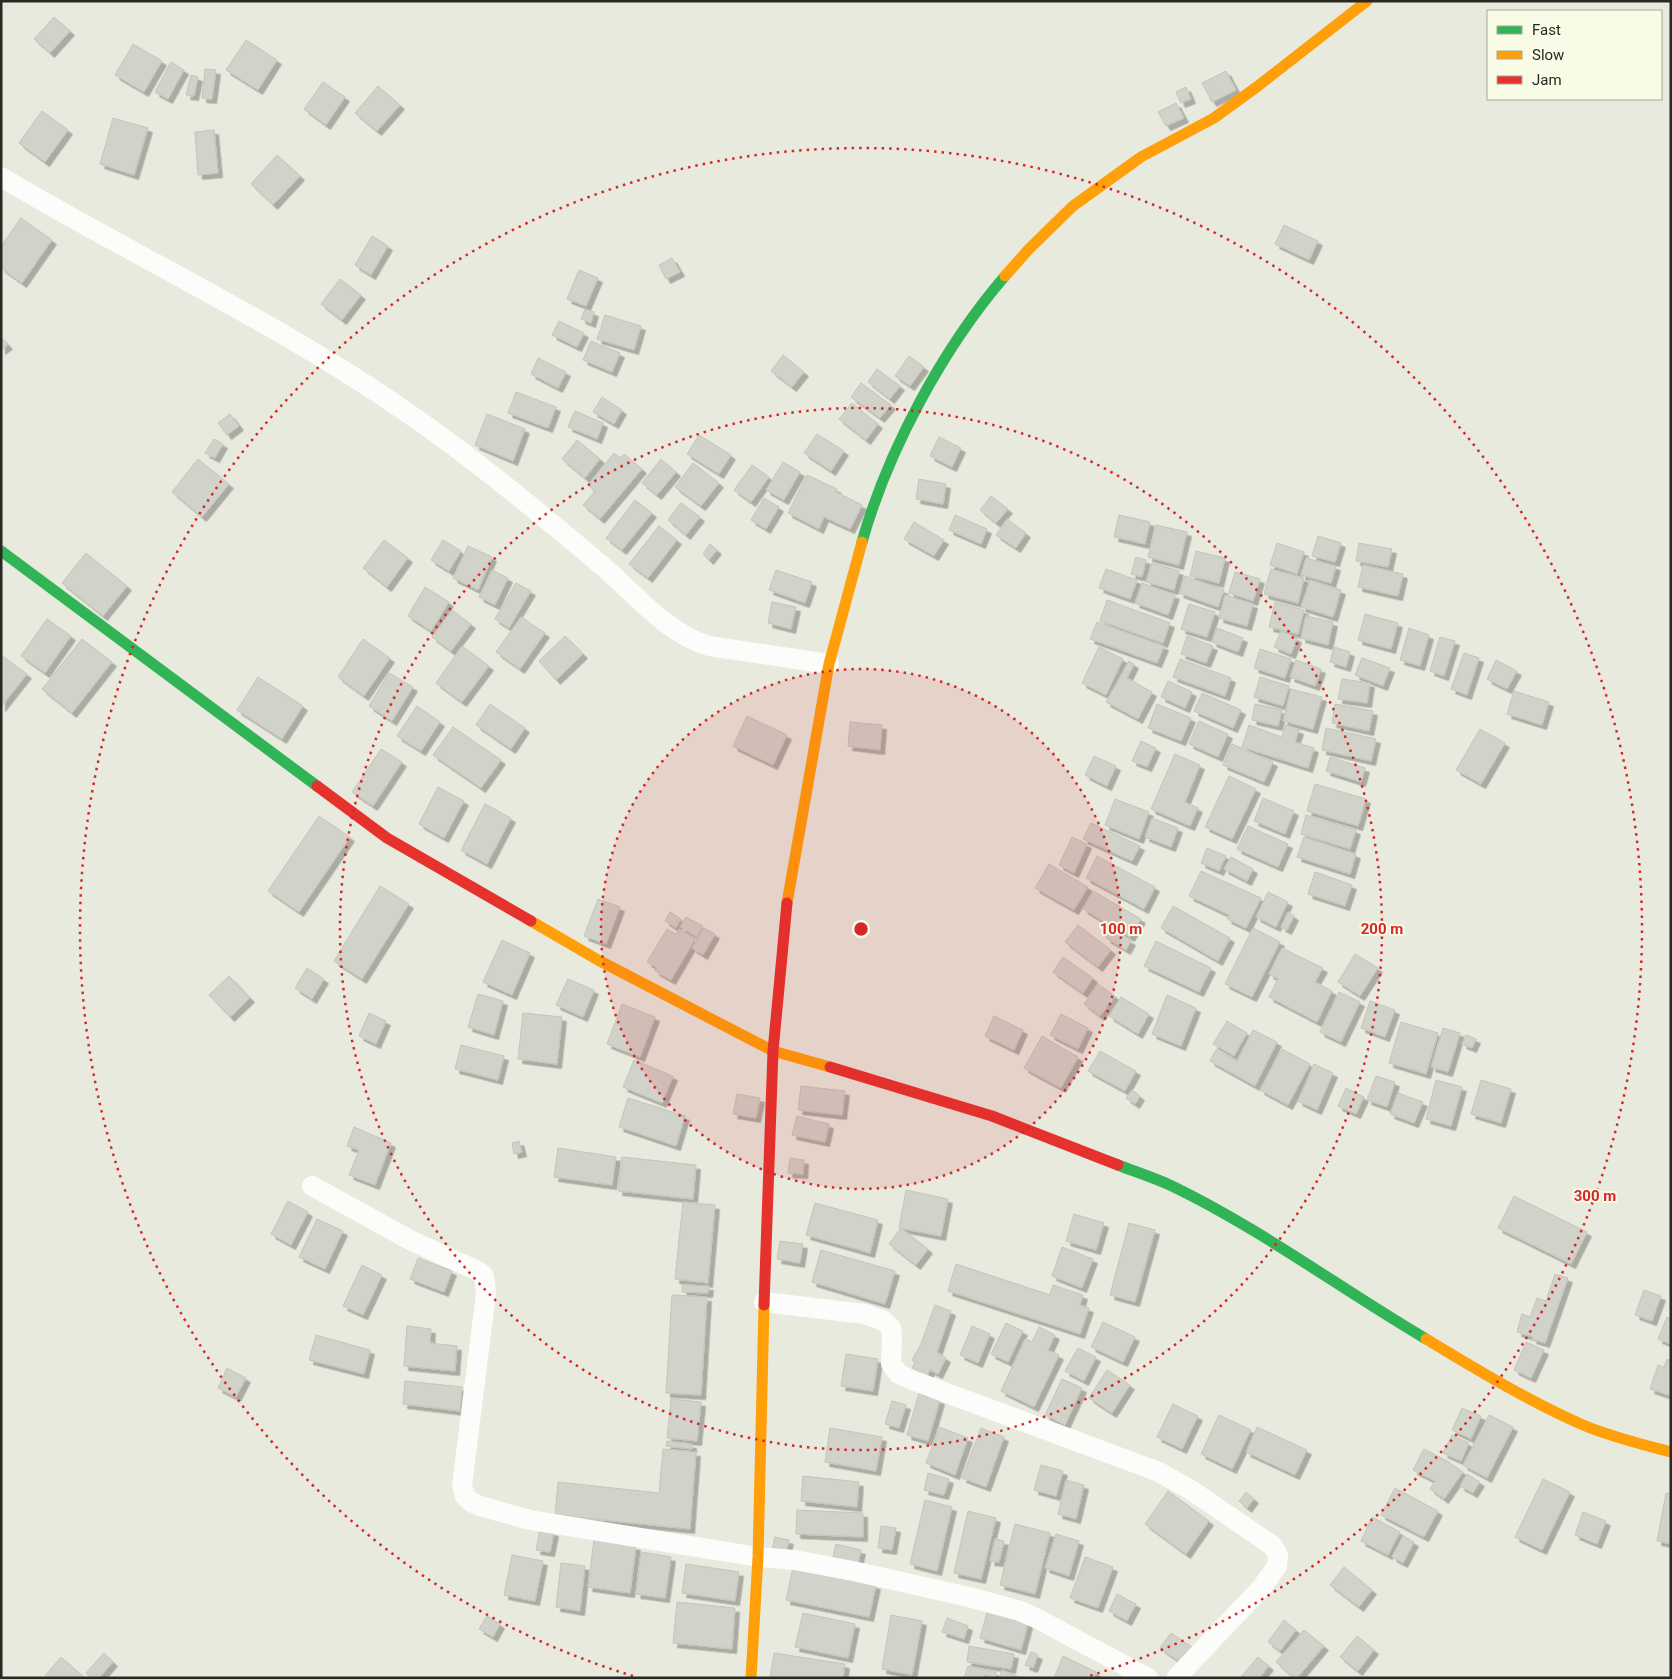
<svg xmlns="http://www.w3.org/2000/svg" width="1672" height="1679" font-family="Roboto,sans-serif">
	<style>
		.building { fill: #d1d2c9; stroke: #c3c5bb; filter: url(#shadow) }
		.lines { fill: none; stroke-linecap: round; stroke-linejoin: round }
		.street { stroke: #fcfcfa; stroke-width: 20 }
		.fast { stroke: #30b455; stroke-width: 11 }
		.slow { stroke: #ff9f0a; stroke-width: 11 }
		.jam { stroke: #e5322d; stroke-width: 11 }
		.ring { fill: none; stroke: #d62828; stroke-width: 2.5; stroke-dasharray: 2.5 5 }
		.centre { fill: #d62828; stroke: #f8fce7; stroke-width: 2.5 }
		.ring-label { font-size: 15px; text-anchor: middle; font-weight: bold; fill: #d62828; stroke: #f8fce7; stroke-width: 4; stroke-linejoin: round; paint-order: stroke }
	</style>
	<defs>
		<filter id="shadow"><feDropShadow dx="4.5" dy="4.5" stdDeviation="0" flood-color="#0004"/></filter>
	</defs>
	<rect width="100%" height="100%" fill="#e8eade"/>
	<path class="building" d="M54 17 70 31 50 53 34 39Z
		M246 40 277 60 258 90 226 70Z
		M133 44 162 61 144 92 115 75Z
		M171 62 184 70 168 99 155 92Z
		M205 69 216 70 212 99 202 98Z
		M1226 71 1236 90 1212 102 1202 83Z
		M191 75 198 77 194 96 186 95Z
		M323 82 345 97 326 125 304 109Z
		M378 86 400 105 377 131 355 113Z
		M1186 87 1191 99 1181 103 1176 92Z
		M1176 103 1184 118 1166 126 1158 112Z
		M42 111 68 130 45 162 19 143Z
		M113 118 148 128 134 175 100 164Z
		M214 130 218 173 198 175 195 132Z
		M277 155 300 176 273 205 251 184Z
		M21 218 52 240 22 283 1 268V246Z
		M1284 225 1318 241 1309 260 1275 244Z
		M372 236 388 246 371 275 355 265Z
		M672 258 680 272 666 279 659 265Z
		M579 270 598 278 586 306 567 299Z
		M340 279 361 295 342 320 321 304Z
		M585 309 594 312 591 323 581 319Z
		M605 315 641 326 634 350 597 339Z
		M559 321 584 333 577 347 552 335Z
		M1 337 8 345 1 350Z
		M591 341 620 353 612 372 583 360Z
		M783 355 804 372 792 387 771 371Z
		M909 356 924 367 910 386 895 376Z
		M538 358 566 372 558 388 531 374Z
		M877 369 900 386 890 399 868 382Z
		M861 383 891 405 880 418 851 397Z
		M516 392 556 407 548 428 508 413Z
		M602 397 622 410 614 424 593 412Z
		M852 403 878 424 866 440 839 419Z
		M575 411 603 423 597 439 568 427Z
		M230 414 239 426 227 435 218 423Z
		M487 414 525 429 513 461 475 445Z
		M817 434 844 451 831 471 804 453Z
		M699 435 731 455 719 474 687 454Z
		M939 437 961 448 952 467 930 456Z
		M214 439 223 444 215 458 205 453Z
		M577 440 600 459 585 478 562 459Z
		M614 453 620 458 624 454 642 469 600 519 583 505 595 491 588 485Z
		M198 459 229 484 202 517 172 492Z
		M661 459 676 472 657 495 642 483Z
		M783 462 800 472 784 500 766 490Z
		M693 463 719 483 701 506 675 487Z
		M752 465 769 477 751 502 734 490Z
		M807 475 837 489 836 492 862 505 850 529 824 517 819 529 788 513Z
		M919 479 946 484 943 504 916 499Z
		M991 496 1008 509 996 523 980 510Z
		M764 498 779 507 766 529 751 520Z
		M635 500 652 513 622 550 606 538Z
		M681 503 700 517 686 535 668 520Z
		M955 515 987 529 981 544 949 530Z
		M1119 515 1150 522 1145 544 1114 537Z
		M1007 519 1026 533 1016 548 996 535Z
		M914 522 944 540 934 556 904 539Z
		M1156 525 1187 532 1179 565 1148 557Z
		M659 526 677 540 648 578 629 564Z
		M1318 536 1341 543 1335 562 1312 556Z
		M384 540 408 558 387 587 363 568Z
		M443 540 461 551 449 571 431 560Z
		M1277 543 1304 552 1297 574 1270 565Z
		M1359 543 1392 549 1388 567 1356 561Z
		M710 544 717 550 709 560 703 554Z
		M468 546 492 557 478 590 453 578Z
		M1196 551 1225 558 1219 583 1190 576Z
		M86 553 127 586 103 616 62 583Z
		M1136 557 1146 560 1142 577 1131 574Z
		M1306 558 1336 566 1331 583 1301 575Z
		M1152 563 1179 571 1174 590 1146 582Z
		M1363 565 1403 574 1398 596 1358 587Z
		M1106 569 1137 580 1130 599 1099 588Z
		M1271 569 1304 578 1298 603 1264 594Z
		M492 570 508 578 495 605 479 597Z
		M776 570 812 582 805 603 769 590Z
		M1235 572 1260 579 1253 601 1229 593Z
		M1185 576 1224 590 1218 607 1179 593Z
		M1310 580 1341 590 1333 617 1301 607Z
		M516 583 531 591 509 628 495 619Z
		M1142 583 1175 595 1168 615 1135 603Z
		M425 587 449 602 431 631 408 616Z
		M1225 595 1253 604 1247 626 1219 618Z
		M1107 600 1170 623 1163 643 1100 621Z
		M772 602 796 607 791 629 768 623Z
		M1275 602 1304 610 1298 634 1269 627Z
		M1189 604 1215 612 1207 637 1181 629Z
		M452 610 471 624 451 651 432 637Z
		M1365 614 1398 623 1391 649 1358 640Z
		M1306 616 1333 622 1328 645 1301 638Z
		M521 617 545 633 520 669 496 652Z
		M47 619 71 636 45 673 21 656Z
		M1097 622 1164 646 1157 663 1090 639Z
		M1217 628 1243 638 1238 652 1212 642Z
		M1409 628 1429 635 1420 666 1400 660Z
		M1281 631 1297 638 1291 654 1274 647Z
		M565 636 583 654 556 680 539 661Z
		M1187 636 1213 646 1206 663 1181 654Z
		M1440 637 1455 641 1444 676 1430 671Z
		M82 639 112 662 72 713 42 689Z
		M363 639 390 658 364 696 338 677Z
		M462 646 489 666 462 702 436 683Z
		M1099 647 1123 659 1106 695 1082 683Z
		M1334 647 1350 652 1346 667 1330 662Z
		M1260 649 1291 659 1285 678 1254 668Z
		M1464 653 1479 658 1467 695 1451 689Z
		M1 655 27 674 1 707Z
		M1362 658 1390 668 1383 686 1355 675Z
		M1180 659 1231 678 1225 696 1173 677Z
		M1296 660 1321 669 1315 686 1290 677Z
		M1496 660 1517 671 1507 689 1487 679Z
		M1129 661 1134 664 1127 678 1152 692 1138 719 1106 702Z
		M389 673 413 687 392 721 369 706Z
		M258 677 303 706 282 739 237 710Z
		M1260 677 1289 686 1283 706 1254 697Z
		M1342 679 1370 683 1367 703 1338 699Z
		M1168 681 1192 692 1185 708 1161 697Z
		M1291 689 1322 697 1313 729 1283 721Z
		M1514 691 1549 702 1542 725 1507 714Z
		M1202 693 1241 710 1233 728 1194 711Z
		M490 704 525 728 511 749 476 725Z
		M1157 704 1191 718 1181 741 1148 728Z
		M1255 704 1282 710 1278 726 1252 720Z
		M1335 704 1373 711 1369 731 1332 723Z
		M417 706 440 722 421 751 397 736Z
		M747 716 787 735 773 765 733 746Z
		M1199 721 1228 734 1218 757 1189 744Z
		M850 722 882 725 880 750 848 746Z
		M1249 725 1282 737 1286 725 1299 730 1295 742 1314 748 1308 768 1242 747Z
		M453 727 501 760 481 788 433 755Z
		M1326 728 1376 739 1371 761 1322 750Z
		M1480 729 1505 743 1481 784 1456 770Z
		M1141 741 1156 748 1147 767 1132 761Z
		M1232 744 1273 762 1264 782 1223 765Z
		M381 749 402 762 373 806 352 792Z
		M1175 754 1200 765 1185 802 1198 808 1190 826 1151 809Z
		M1094 756 1116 766 1107 786 1085 775Z
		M1330 757 1365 768 1361 782 1326 771Z
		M1229 776 1256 789 1232 839 1205 827Z
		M1315 784 1366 799 1358 826 1307 811Z
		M438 787 464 801 444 838 419 824Z
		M1263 798 1294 811 1285 834 1254 821Z
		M1115 799 1149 812 1139 839 1105 825Z
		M485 804 511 818 487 864 461 850Z
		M1306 815 1356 830 1350 849 1301 834Z
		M319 816 350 837 299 912 268 891Z
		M1152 818 1178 828 1171 847 1145 837Z
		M1091 823 1140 846 1132 861 1083 839Z
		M1248 826 1288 844 1278 867 1237 849Z
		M1072 837 1087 844 1074 873 1059 865Z
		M1304 837 1356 854 1350 874 1297 857Z
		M1207 848 1226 856 1219 871 1201 863Z
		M1097 856 1155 887 1144 909 1086 878Z
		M1231 857 1253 869 1247 881 1224 869Z
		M1049 864 1088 887 1074 910 1035 888Z
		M1201 871 1261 898 1246 928 1227 919 1229 915 1189 896Z
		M1315 872 1352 885 1345 906 1308 894Z
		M380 886 409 904 362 979 334 961Z
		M1093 891 1141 919 1130 937 1083 909Z
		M1268 892 1288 902 1276 927 1256 917Z
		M598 899 620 907 606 944 584 936Z
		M1173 906 1230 938 1218 961 1161 928Z
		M670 912 681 919 676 928 665 921Z
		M1288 912 1294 916 1287 930 1281 927Z
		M686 917 703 926 697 937 680 927Z
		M1078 925 1111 950 1098 967 1065 942Z
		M704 928 715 934 703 955 692 948Z
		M1253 928 1280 942 1252 997 1225 984Z
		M667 929 676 934 679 929 695 939 671 980 655 971 657 968 647 962Z
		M1111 929 1131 941 1126 950 1106 938Z
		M502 940 530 953 512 995 483 982Z
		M1156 941 1211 968 1199 992 1144 966Z
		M1282 948 1323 968 1315 982 1332 991 1317 1022 1269 997 1278 979 1269 974Z
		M1355 954 1378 968 1360 996 1338 982Z
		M1063 957 1093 978 1083 993 1053 972Z
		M307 968 324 979 312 999 295 988Z
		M229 976 250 998 230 1017 209 995Z
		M568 979 594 990 583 1017 556 1005Z
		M1098 984 1115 996 1100 1016 1084 1004Z
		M1339 992 1360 1002 1341 1042 1320 1032Z
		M478 994 503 1001 494 1035 468 1027Z
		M1167 995 1196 1008 1181 1046 1152 1034Z
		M1121 997 1149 1014 1138 1034 1109 1016Z
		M1370 1001 1395 1010 1385 1037 1361 1028Z
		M622 1004 655 1017 640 1057 607 1044Z
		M369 1013 386 1021 376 1044 359 1036Z
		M523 1013 562 1017 557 1064 518 1059Z
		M1061 1014 1088 1028 1078 1049 1050 1035Z
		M994 1016 1023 1030 1014 1050 985 1036Z
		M1227 1021 1247 1033 1234 1056 1213 1044Z
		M1401 1022 1438 1033 1426 1074 1389 1063Z
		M1443 1028 1460 1033 1448 1072 1431 1067Z
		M1253 1030 1277 1042 1255 1086 1210 1061 1216 1050 1237 1061Z
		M1466 1035 1476 1039 1472 1048 1462 1044Z
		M1042 1036 1078 1057 1061 1088 1024 1068Z
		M461 1045 504 1056 498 1080 455 1069Z
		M1282 1049 1310 1064 1288 1105 1260 1090Z
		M1100 1051 1136 1071 1125 1091 1088 1071Z
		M634 1060 673 1076 662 1103 623 1087Z
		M1314 1064 1333 1073 1317 1110 1298 1101Z
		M1376 1076 1395 1082 1387 1107 1367 1100Z
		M1436 1080 1462 1087 1451 1126 1426 1119Z
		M1481 1080 1511 1089 1501 1123 1471 1114Z
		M801 1086 845 1091 842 1115 798 1110Z
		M1346 1088 1364 1097 1356 1114 1338 1106Z
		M1132 1090 1140 1096 1135 1104 1126 1098Z
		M1398 1093 1423 1102 1414 1123 1390 1114Z
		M737 1094 760 1098 756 1118 733 1114Z
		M628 1098 685 1116 676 1146 619 1127Z
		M797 1116 829 1124 825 1142 792 1135Z
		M354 1127 391 1143 375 1185 349 1175 359 1150 347 1146Z
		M519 1141 522 1152 514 1154 512 1143Z
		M558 1148 616 1157 612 1185 554 1177Z
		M622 1157 696 1165 693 1199 618 1191Z
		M790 1158 804 1160 803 1174 788 1173Z
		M906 1190 948 1199 941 1236 899 1228Z
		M1514 1196 1587 1232 1571 1264 1498 1228Z
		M288 1201 308 1212 291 1245 271 1234Z
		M683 1202 715 1205 708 1283 675 1279Z
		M815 1203 878 1220 870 1253 806 1235Z
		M1074 1214 1104 1223 1096 1250 1066 1241Z
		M317 1219 343 1231 325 1269 299 1257Z
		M1129 1223 1155 1230 1135 1302 1110 1295Z
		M901 1228 928 1249 916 1265 889 1244Z
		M780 1241 803 1244 800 1263 777 1259Z
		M1062 1247 1093 1259 1082 1288 1052 1276Z
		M821 1250 895 1271 885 1304 812 1282Z
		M418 1258 452 1271 444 1292 410 1279Z
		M956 1264 1050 1295 1053 1285 1083 1295 1080 1305 1089 1308 1080 1334 948 1291Z
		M362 1265 382 1275 363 1315 343 1306Z
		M1555 1274 1568 1278 1545 1343 1532 1339 1533 1337 1517 1332 1522 1314 1530 1317 1537 1298 1546 1301Z
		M683 1285 709 1286 708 1293 682 1292Z
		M1644 1290 1661 1296 1652 1321 1635 1315Z
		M672 1295 707 1297 701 1395 666 1393Z
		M935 1305 951 1311 937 1352 946 1358 938 1374 930 1370 927 1377 911 1371 915 1362 912 1360 921 1344Z
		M1667 1317 1671 1319V1344L1658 1339Z
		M1103 1322 1135 1337 1123 1362 1091 1347Z
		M1006 1323 1023 1331 1008 1362 991 1354Z
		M407 1326 431 1329 430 1343 457 1346 455 1371 404 1366Z
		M972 1326 990 1334 978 1363 960 1355Z
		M1039 1327 1055 1335 1048 1350 1059 1355 1034 1407 1001 1391 1025 1339 1032 1342Z
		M316 1335 370 1350 364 1374 309 1360Z
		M1526 1342 1544 1350 1531 1378 1514 1370Z
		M1078 1348 1096 1357 1084 1381 1065 1371Z
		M846 1354 878 1359 873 1391 841 1386Z
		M1667 1359 1671 1361V1396L1650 1389 1658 1365 1664 1367Z
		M227 1368 246 1378 236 1397 218 1388Z
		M1107 1370 1130 1385 1112 1413 1089 1398Z
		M1062 1379 1082 1388 1065 1425 1045 1415Z
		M405 1381 462 1387 460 1411 403 1404Z
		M919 1393 940 1400 928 1441 907 1435Z
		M671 1399 701 1402 697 1441 667 1438Z
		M892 1401 906 1405 899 1428 885 1424Z
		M1173 1404 1198 1416 1182 1449 1157 1437Z
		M1462 1408 1481 1416 1471 1439 1452 1430Z
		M1219 1415 1251 1430 1232 1469 1201 1454Z
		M1489 1415 1513 1427 1487 1478 1463 1465Z
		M939 1427 968 1438 955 1475 926 1463Z
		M1257 1427 1307 1450 1295 1475 1246 1452Z
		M830 1428 882 1437 876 1471 825 1462Z
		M981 1428 1004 1437 986 1487 962 1478Z
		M1452 1435 1469 1443 1461 1461 1443 1453Z
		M667 1441 692 1444V1449L666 1446Z
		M663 1449 696 1452 690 1529 555 1515 558 1482 659 1493Z
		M1424 1449 1449 1462 1463 1472 1444 1499 1430 1489 1435 1481 1413 1470Z
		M1041 1465 1063 1471 1056 1496 1034 1490Z
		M928 1473 949 1479 944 1495 924 1490Z
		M1467 1474 1480 1482 1473 1493 1460 1486Z
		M803 1476 859 1482 857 1507 801 1501Z
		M1543 1479 1570 1492 1542 1550 1515 1537Z
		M1066 1480 1084 1485 1076 1519 1058 1514Z
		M1395 1488 1438 1511 1424 1537 1381 1515Z
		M1168 1491 1209 1521 1186 1554 1145 1524Z
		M1246 1492 1254 1499 1247 1508 1239 1501Z
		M1666 1493 1671 1494V1544L1657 1541Z
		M925 1500 952 1507 937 1571 910 1564Z
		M797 1510 863 1513V1537L796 1534Z
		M968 1511 996 1518 981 1579 954 1573Z
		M1583 1512 1606 1521 1597 1544 1575 1535Z
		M1372 1517 1400 1532 1388 1555 1361 1541Z
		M1015 1524 1050 1533 1035 1594 1000 1585Z
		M881 1526 896 1528 892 1550 878 1548Z
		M540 1529 554 1532 550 1552 536 1550Z
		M1056 1534 1079 1541 1069 1576 1045 1568Z
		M1403 1536 1414 1542 1403 1563 1392 1557Z
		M775 1537 789 1540 786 1553 772 1550Z
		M995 1539 1004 1541 999 1562 990 1561Z
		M594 1540 636 1546 630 1593 588 1587Z
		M836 1544 861 1550 858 1563 833 1557Z
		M641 1552 671 1557 665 1598 636 1594Z
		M512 1555 543 1561 535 1601 504 1595Z
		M1085 1557 1113 1567 1098 1608 1070 1598Z
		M561 1563 585 1566 580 1611 556 1607Z
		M686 1564 739 1572 735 1601 682 1593Z
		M793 1567 876 1585 869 1617 786 1600Z
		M1344 1567 1372 1590 1359 1607 1330 1585Z
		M1117 1594 1136 1604 1127 1621 1109 1611Z
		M677 1602 735 1608 732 1649 673 1643Z
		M988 1609 1029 1620 1021 1650 980 1638Z
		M803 1613 855 1624 848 1658 795 1647Z
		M891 1615 922 1621 912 1675 882 1669Z
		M487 1616 500 1624 493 1637 479 1629Z
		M947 1618 968 1626 964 1639 942 1632Z
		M1284 1620 1296 1630 1280 1651 1268 1642Z
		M1304 1630 1324 1646 1297 1678H1294L1276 1662Z
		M1171 1633 1195 1649 1184 1665 1160 1648Z
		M1357 1636 1374 1650 1358 1671 1340 1657Z
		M969 1646 1014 1654 1011 1669 967 1662Z
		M1031 1652 1038 1655 1033 1668 1025 1665Z
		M104 1653 113 1662 99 1678H91L86 1673Z
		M774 1653 845 1664 843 1678H770Z
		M1063 1656 1096 1672 1094 1678H1054Z
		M61 1657 85 1678H47L45 1676Z
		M1258 1657 1269 1666 1259 1678 1241 1677Z
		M968 1666 996 1672 995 1678 985 1675 984 1678H964Z
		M1002 1670 1021 1678H999Z"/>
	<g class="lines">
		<path class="street" d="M1 177C134 256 274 321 402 409 471 456 536 510 600 564 634 592 665 633 709 646L829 664
			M312 1186 412 1241 478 1271 484 1276 486 1293 462 1485 465 1496 471 1502 480 1506 530 1520 758 1557 795 1560 853 1571 969 1597 1020 1611 1038 1619 1148 1678
			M764 1302 865 1314 884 1321 891 1328 892 1338 891 1364 899 1374 912 1380 1159 1472 1191 1490 1273 1546 1278 1555 1277 1566 1262 1587 1176 1678"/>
		<path class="fast" d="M862 542C888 450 943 348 1005 276
			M1 551 317 786
			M1118 1165C1136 1172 1155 1178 1172 1186 1261 1229 1341 1289 1426 1339"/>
		<path class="slow" d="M1005 276 1029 249 1073 206 1141 157 1214 118 1258 86 1367 1
			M787 903 829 664 862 542
			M531 921 598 960 773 1051 830 1067
			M1426 1339C1478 1370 1528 1401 1583 1425 1611 1437 1641 1444 1671 1452
			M751 1678 758 1557 764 1305"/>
		<path class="jam" d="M317 786 387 838 531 921
			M830 1067 992 1116 1118 1165
			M764 1305 773 1051 787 903"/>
	</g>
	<circle cx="861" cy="929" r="260" fill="#d62828" fill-opacity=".12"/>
	<g class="ring">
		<circle cx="861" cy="929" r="260"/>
		<circle cx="861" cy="929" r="521"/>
		<path d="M633 1676A781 781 0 1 1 1089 1676"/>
	</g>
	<circle cx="861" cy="929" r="8" class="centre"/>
	<g class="ring-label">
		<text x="1121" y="934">100 m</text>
		<text x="1382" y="934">200 m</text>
		<text x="1595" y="1201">300 m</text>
	</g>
	<rect width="1672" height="1679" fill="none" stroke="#282922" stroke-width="5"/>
	<rect x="1487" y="10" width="175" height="90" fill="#f8fce7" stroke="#a5a898"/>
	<rect x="1497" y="26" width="25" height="8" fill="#30b455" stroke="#a5a898"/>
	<text x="1532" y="35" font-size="15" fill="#282922">Fast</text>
	<rect x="1497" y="51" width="25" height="8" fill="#ff9f0a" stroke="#a5a898"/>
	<text x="1532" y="60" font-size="15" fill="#282922">Slow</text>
	<rect x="1497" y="76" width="25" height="8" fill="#e5322d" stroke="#a5a898"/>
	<text x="1532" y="85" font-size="15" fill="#282922">Jam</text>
</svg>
